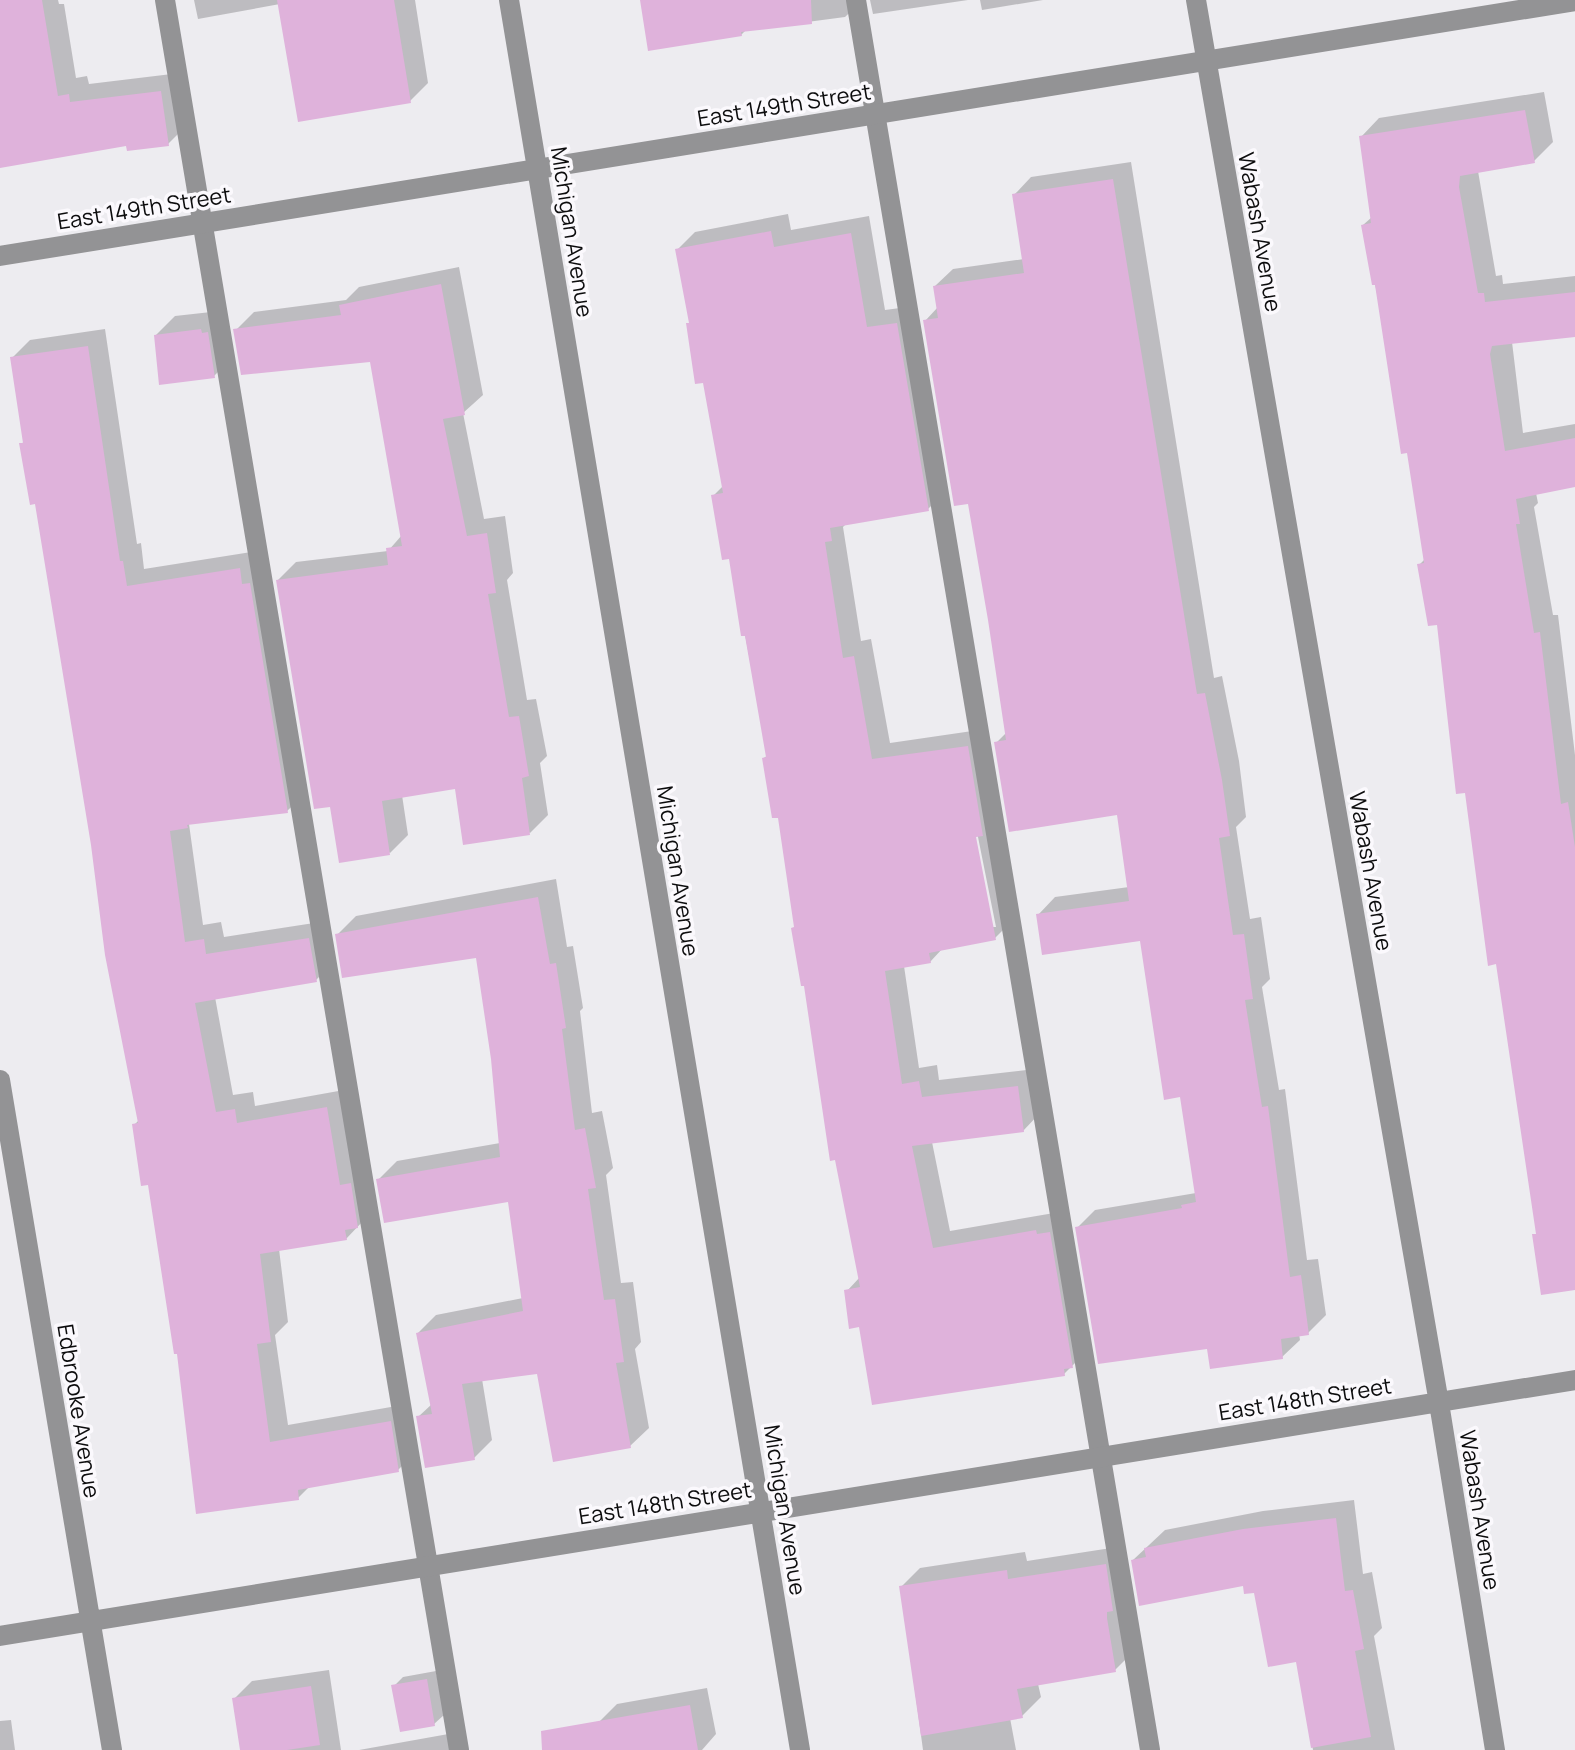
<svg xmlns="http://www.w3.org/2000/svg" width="1575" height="1750" font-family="Manrope,sans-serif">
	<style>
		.shadow { fill: #0003; fill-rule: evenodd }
		.building { fill: #dfb2db }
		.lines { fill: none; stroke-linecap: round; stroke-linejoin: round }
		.lane { stroke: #939395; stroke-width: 20 }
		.street { stroke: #939395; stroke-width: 20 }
		.labels { text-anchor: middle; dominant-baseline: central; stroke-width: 7; stroke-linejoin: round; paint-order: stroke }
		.street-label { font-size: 22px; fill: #0c0c0d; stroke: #fbf9fd }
	</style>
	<rect width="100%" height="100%" fill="#edecf0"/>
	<path class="shadow" d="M0 0H58L59 4H64L76 78 87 76 89 84 180 73 187 125 168 144H128L0 166Z
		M194 0H415L428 83 410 101 280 4 198 19Z
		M641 0H863L845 17 746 30 741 35Z
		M870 0H968L873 14Z
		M980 0H1043L982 10Z
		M1544 92 1553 142 1534 161 1478 171 1496 276 1502 275 1503 284 1575 276V335L1512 342 1523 433 1575 424V485L1536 493 1538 503 1534 507 1553 615H1558L1575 755V1288L1535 1235 1538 1232 1497 962 1439 622 1419 565 1425 559 1409 451 1363 225 1372 217 1361 137 1379 118Z
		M1131 162 1214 678 1222 676 1239 761 1246 817 1236 827 1250 919 1261 917 1270 979 1262 987 1279 1090 1285 1089 1307 1260 1318 1259 1326 1315 1308 1333 1299 1334 1300 1340 1282 1357 1209 1346 1077 1228 1095 1210 1196 1193 1182 1095 1141 938 1038 915 1055 897 1129 887 1118 812 996 743 1007 732 970 502 925 321 938 307 935 286 953 269 1024 259 1014 195 1031 177Z
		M788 214 791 230 869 216 885 310 915 306 946 491 928 509 847 523 843 527 861 641 871 639 890 743 986 729 1013 920 995 938 943 948 930 962 904 966 919 1068 937 1065 939 1080 1035 1069 1040 1113 1023 1131 932 1142 950 1231 1054 1213 1090 1348 1064 1374 861 1325 847 1291 860 1277 805 983 780 815 764 758 768 755 730 556 713 496 723 486 705 381 688 324 691 321 677 250 695 232ZM976 827 996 927H992L972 828Z
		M459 267 483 395 463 413 484 519 505 516 513 573 507 580 527 700 536 699 547 756 540 763 548 815 530 833 456 786 402 795 408 835 390 853 332 805 278 580 296 562 388 551 402 535 371 360 236 330 254 312 346 300 359 287Z
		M220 311 233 357 214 376 156 335 175 316Z
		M105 329 137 544 141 543 144 569 257 551 306 793 287 811 189 824 203 925 221 922 224 937 327 921 334 962 316 980 215 997 233 1095 253 1092 255 1106 344 1090 364 1220 346 1239 279 1249 288 1322 275 1335 288 1425 408 1404 416 1452 398 1470 311 1485 298 1498 179 1352 150 1183 134 1125 139 1120 36 502 21 444 25 441 12 358 30 340Z
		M556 879 567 947 573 946 583 1008 580 1011 592 1113 602 1111 613 1168 606 1175 621 1283 633 1282 641 1342 635 1349 649 1428 630 1446 539 1372 482 1379 492 1440 474 1458 418 1417 432 1404 418 1333 436 1315 523 1298 510 1199 378 1180 397 1161 500 1143 493 1059 478 956 337 935 356 916Z
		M1354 1500 1363 1574 1372 1572 1382 1628 1374 1636 1395 1750H1313L1298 1659 1255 1591 1244 1584 1133 1560 1165 1530 1263 1511Z
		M1124 1546 1134 1651 1115 1670 1038 1684 1041 1697 1022 1716 1010 1718 1016 1750H923L901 1587 920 1568 1025 1552 1027 1561Z
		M329 1670 341 1750H243L234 1699 252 1681Z
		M436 1671 444 1715 434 1724 394 1686 403 1677Z
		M707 1688 716 1734 702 1750H603L599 1722 617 1704Z
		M11 1720 15 1750H0V1721Z
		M454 1733 457 1750H359Z"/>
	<path class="building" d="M0 0H42L58 96 69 94 70 102 161 91 169 146 127 151 126 146 0 168Z
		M277 0H394L411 103 298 122Z
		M640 0H811L812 24 741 32 742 36 648 51Z
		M1525 110 1535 163 1460 176 1459 187 1478 293H1484L1485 302 1575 292V337L1492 346 1490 354 1505 451 1575 438V487L1516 499 1520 524H1516L1534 633 1540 632 1561 804 1568 802 1575 847V1290L1541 1295 1532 1234H1536L1496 964 1488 966 1465 793 1456 794 1437 625 1428 626 1417 564 1424 563 1407 453 1401 454 1375 285H1372L1361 225 1371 223 1359 136Z
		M1113 179 1197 694 1205 693 1222 780 1230 836 1219 838 1233 935 1244 934 1253 999 1245 1000 1262 1107 1268 1106 1290 1277 1301 1275 1309 1335 1281 1339 1283 1359 1210 1369 1207 1349 1098 1364 1075 1227 1182 1208 1181 1205 1196 1202 1180 1097 1164 1100 1140 941 1042 955 1036 914 1129 901 1117 815 1009 832 994 742 1006 740 988 620 968 504 954 506 923 320 938 318 933 286 1024 273 1012 194Z
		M771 231 774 247 851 233 867 327 897 323 929 511 830 528 832 541 825 542 843 658 854 656 872 759 968 746 983 836 976 837 996 940 929 953 931 963 885 971 902 1084 919 1081 922 1097 1018 1086 1024 1132 912 1146 933 1248 1036 1230 1037 1234 1050 1232 1073 1368 1064 1369 1065 1376 872 1405 859 1327 849 1329 844 1290 860 1287 835 1160 830 1161 804 986H801L791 928 794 927 778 818H772L762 758 766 757 745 636H741L729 559 722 560 711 495 723 493 703 383 695 384 686 323H689L675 249Z
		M441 284 465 415 443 419 467 536 487 533 496 593 488 594 509 717 519 716 529 776 522 778 530 835 463 845 455 789 382 801 390 855 339 863 330 807 314 809 276 580 388 565 386 548 402 546 370 362 241 375 233 329 341 315 339 305Z
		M201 329 202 333 208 332 215 378 159 385 154 335Z
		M88 346 120 561H123L127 586 240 568 242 584 250 583 288 813 187 825 188 828 170 831 185 942 204 939 206 954 309 938 317 982 195 1003 216 1112 235 1109 237 1123 327 1107 340 1185 351 1183 358 1228 345 1230 347 1240 260 1254 271 1342 257 1344 270 1442 391 1421 399 1472 298 1490 299 1500 196 1514 177 1354H174L148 1185 141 1186 132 1124 138 1123 105 955 91 845 35 504 30 505 19 443H23L10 357Z
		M538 897 550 964 556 963 566 1028 562 1029 575 1130 585 1128 596 1188 588 1189 604 1300 615 1299 624 1362 616 1363 631 1448 553 1462 537 1374 462 1384 475 1460 425 1468 416 1416 432 1414 416 1333 523 1311 508 1202 384 1223 376 1179 500 1157 491 1059 476 958 342 978 335 934Z
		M1336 1518 1345 1591 1353 1590 1364 1649 1355 1651 1371 1737 1311 1748 1296 1662 1268 1667 1254 1593 1244 1594 1243 1586 1139 1606 1131 1560 1146 1557 1144 1548 1243 1529Z
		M1106 1564 1113 1611 1107 1612V1618L1116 1672 1017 1689 1023 1718 921 1736 899 1586 1007 1570 1008 1579Z
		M427 1679 435 1726 400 1732 391 1685Z
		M311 1686 320 1745 287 1750H240L232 1698Z
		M690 1705 698 1750H542L541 1731Z"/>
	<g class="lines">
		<path class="lane" d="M165 0 459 1750
			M856 0 1150 1750"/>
		<path class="street" d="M509 0 800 1750
			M1196 0 1439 1403 1495 1750
			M0 256 1575 1
			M0 1080 112 1750
			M0 1636 1575 1380"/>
	</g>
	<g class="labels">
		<g class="street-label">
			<text transform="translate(784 105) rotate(-9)">East 149th Street</text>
			<text transform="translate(144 208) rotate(-9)">East 149th Street</text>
			<text transform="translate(572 232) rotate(81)">Michigan Avenue</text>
			<text transform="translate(1260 232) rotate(80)">Wabash Avenue</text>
			<text transform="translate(678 871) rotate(81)">Michigan Avenue</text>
			<text transform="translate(1371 871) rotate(80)">Wabash Avenue</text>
			<text transform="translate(1305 1399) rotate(-9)">East 148th Street</text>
			<text transform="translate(79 1411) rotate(81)">Edbrooke Avenue</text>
			<text transform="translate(665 1503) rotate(-9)">East 148th Street</text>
			<text transform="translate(785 1510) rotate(81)">Michigan Avenue</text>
			<text transform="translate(1480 1510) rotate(81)">Wabash Avenue</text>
		</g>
	</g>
</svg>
